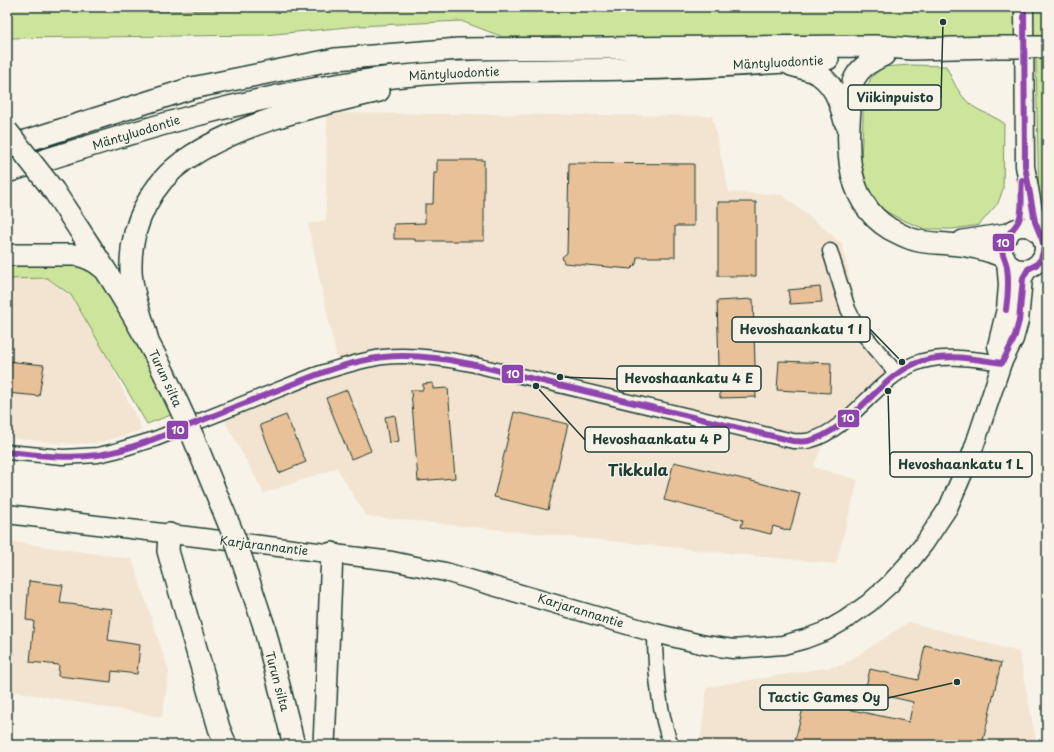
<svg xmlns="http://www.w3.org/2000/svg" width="1054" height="752" font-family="'Playpen Sans',sans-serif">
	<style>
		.built { fill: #f2e4d0 }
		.green { fill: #cde59a; stroke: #769167 }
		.building { fill: #e8c198; stroke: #1f3d34 }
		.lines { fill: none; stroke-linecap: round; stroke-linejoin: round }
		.minor-casing { stroke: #1f3d34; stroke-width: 17 }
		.major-casing { stroke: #1f3d34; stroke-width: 21 }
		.highway-casing { stroke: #1f3d34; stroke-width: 24 }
		.minor { stroke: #f7f3e8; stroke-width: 14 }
		.major { stroke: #f7f3e8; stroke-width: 18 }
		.highway { stroke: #f7f3e8; stroke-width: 21 }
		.highway-bridge-casing { stroke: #1f3d34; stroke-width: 24; stroke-linecap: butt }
		.highway-bridge { stroke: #f7f3e8; stroke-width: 21 }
		.bus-1-casing { stroke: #f7f3e8; stroke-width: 9 }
		.bus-1 { stroke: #8e44ad; stroke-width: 6 }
		.labels { text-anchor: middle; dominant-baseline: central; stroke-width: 3; stroke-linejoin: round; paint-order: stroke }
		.street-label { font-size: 12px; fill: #1f3d34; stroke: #f7f3e8 }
		.district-label { font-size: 16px; font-weight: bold; fill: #1f3d34; stroke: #f7f3e8 }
		.leader { fill: none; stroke: #1f3d34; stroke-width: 1.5 }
		.callout-dot { fill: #1f3d34; stroke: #f7f3e8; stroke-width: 1.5 }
		.callout { fill: #f7f3e8; stroke: #1f3d34; stroke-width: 1.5 }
		.callout-label { font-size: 13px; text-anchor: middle; font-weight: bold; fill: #1f3d34 }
		.line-badge { stroke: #f7f3e8; stroke-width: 1.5 }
		.badge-label { font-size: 11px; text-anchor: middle; font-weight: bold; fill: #fff }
	</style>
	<rect width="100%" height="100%" fill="#f7f3e8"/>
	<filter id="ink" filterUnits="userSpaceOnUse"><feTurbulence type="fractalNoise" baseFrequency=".025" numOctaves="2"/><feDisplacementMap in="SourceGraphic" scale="8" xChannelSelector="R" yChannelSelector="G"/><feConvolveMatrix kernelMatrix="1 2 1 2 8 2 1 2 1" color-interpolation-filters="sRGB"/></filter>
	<g filter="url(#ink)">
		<path class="built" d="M158 7H442L159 11Z
			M327 113 712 116 729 192 782 195 842 243 858 316 898 365 834 418 813 467 858 480 836 564 366 516 337 468 264 493 222 416 340 373 308 224 326 220Z
			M7 277 46 279 72 297 104 350 142 430 102 442 73 444 7 438Z
			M7 541 132 559 169 672 162 717 7 690Z
			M909 622 1019 652 1037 745H700L707 687 843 665Z"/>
		<path class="green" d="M7 7H59L159 11 442 7H1024L1023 47 862 37H503L461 21 358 26 265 35 7 38Z
			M1032 7H1047V39H1032Z
			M1036 58H1047V225L1039 205Z
			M911 65 946 66C954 83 961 101 979 110 987 114 995 117 1004 123L1003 189 998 203 979 225 953 229H925L900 219 882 209 867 187 861 161 864 96 871 78 883 67Z
			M37 259 92 267C124 313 148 364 171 415L147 424 71 295 47 278 7 279V260Z"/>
		<path class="building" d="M437 160H484V241H415V239H394V224L425 223V204H433L434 173H437Z
			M569 163 694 164V226H675V257H637L636 264 631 269 564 263 562 257 567 253Z
			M718 202H756V276H718Z
			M820 287 822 302 790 304 788 290Z
			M753 299 756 397 720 398 717 301Z
			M7 361 44 365 39 396 7 393Z
			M779 361 831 363 830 393 777 390Z
			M433 383V389L448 388 455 478 418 481 411 390H423V384Z
			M347 390 371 451 351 459 326 398Z
			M514 412 568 424 548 510 494 497Z
			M286 415 306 462 279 473 260 425Z
			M395 415 399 441 389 443 385 417Z
			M674 462 800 493 790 531 773 526 771 534 741 527 743 520 664 500Z
			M29 581 63 585 60 603 112 609 108 640 140 645 137 674 112 671 111 682 58 676 59 665 30 662 34 621 26 620Z
			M925 645 1001 663 982 745H794L805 700 909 722 913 702 865 691 870 669 918 680Z"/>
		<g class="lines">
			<g class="minor-casing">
				<path id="minor" d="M830 251 848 309 856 325 897 374
					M1036 265 1047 261
					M7 452 63 457 98 455 115 451 155 439 315 375C337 368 360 360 383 357 413 354 442 358 471 364L793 441C799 441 805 442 811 440 850 429 875 381 914 364 939 353 975 359 1002 363
					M655 633C655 671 658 709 671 745"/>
			</g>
			<g class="major-casing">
				<path id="major" d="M1024 7 1025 166 1035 222 1039 234
					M1002 248a21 21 0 1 1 42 0a21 21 0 1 1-42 0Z
					M1002 363 997 346 1006 309 1008 285 1006 261
					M7 514 392 561 445 572 655 633 705 645 733 649 783 645 805 639 826 631 845 620 869 603 890 584 908 564 924 544 948 508 972 453 1002 363 1014 339 1019 321 1023 278 1028 269"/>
			</g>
			<g class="highway-casing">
				<path id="highway" d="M884 55C870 62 859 67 853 82 847 133 839 198 890 229 898 233 906 238 915 240 926 243 937 243 948 244 967 245 986 249 1004 257
					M791 65C798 67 805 69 812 71 833 80 840 101 845 122
					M7 147 192 88 335 59 459 49 876 46 912 49 995 47
					M7 172C132 132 253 94 385 78 465 68 546 71 627 69 694 68 762 64 828 59
					M54 191C93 251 133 309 164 373
					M963 241 1008 234
					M7 255H76C87 257 95 261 103 268
					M148 341C142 316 130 290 131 264 131 224 152 183 185 160 240 122 315 106 379 91
					M169 534 168 551 219 728 226 745
					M264 626 294 745
					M324 745 332 553"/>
			</g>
			<use href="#minor" class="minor"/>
			<use href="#major" class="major"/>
			<use href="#highway" class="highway"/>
			<g class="highway-bridge-casing">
				<path id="highway-bridge" d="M995 47H1047
					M7 131 54 191
					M164 373 194 439 235 539 264 626"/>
			</g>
			<use href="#highway-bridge" class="highway-bridge"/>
			<g class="bus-1-casing">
				<path id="bus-1" d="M1006 310C1008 296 1009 281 1007 267 1006 261 1002 255 1002 249 1002 236 1015 230 1019 220 1024 208 1020 193 1022 180
					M1002 363 1014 339 1019 321 1023 278 1028 269 1036 265 1041 259 1044 248 1042 239 1035 222 1025 166 1024 7
					M7 452C37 455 67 459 98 455 127 451 162 436 190 425 221 413 252 400 283 388 315 375 349 361 384 357 413 354 442 358 471 364L793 441C798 441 803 442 808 441 849 432 876 381 914 364 941 352 974 359 1002 363"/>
			</g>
			<use href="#bus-1" class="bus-1"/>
		</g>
	</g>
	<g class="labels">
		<g class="street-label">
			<text transform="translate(778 62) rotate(-3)">Mäntyluodontie</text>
			<text transform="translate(454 73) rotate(-3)">Mäntyluodontie</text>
			<text transform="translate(136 132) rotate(-17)">Mäntyluodontie</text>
			<text transform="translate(166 378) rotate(65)">Turun silta</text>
			<text transform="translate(264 545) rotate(7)">Karjarannantie</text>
			<text transform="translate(581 610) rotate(17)">Karjarannantie</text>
			<text transform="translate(278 681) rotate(75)">Turun silta</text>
		</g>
		<g class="district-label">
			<text x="638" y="469">Tikkula</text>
		</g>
	</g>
	<path class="leader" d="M943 22L941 98M902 362L870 329M560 377L617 379M536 386L585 440M888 391L890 465M957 682L888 698"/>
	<g class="callout-dot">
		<circle cx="943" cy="22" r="4"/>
		<circle cx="902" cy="362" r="4"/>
		<circle cx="560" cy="377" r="4"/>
		<circle cx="536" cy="386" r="4"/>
		<circle cx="888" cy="391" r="4"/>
		<circle cx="957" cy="682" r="4"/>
	</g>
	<g class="callout">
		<rect x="848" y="85" width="93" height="25" rx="4"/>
		<rect x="732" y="317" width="138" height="25" rx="4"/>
		<rect x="617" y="366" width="144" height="25" rx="4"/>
		<rect x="585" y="427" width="144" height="25" rx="4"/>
		<rect x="890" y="452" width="142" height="25" rx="4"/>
		<rect x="760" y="685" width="128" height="25" rx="4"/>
	</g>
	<g class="callout-label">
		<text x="895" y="102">Viikinpuisto</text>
		<text x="801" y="334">Hevoshaankatu 1 I</text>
		<text x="689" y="383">Hevoshaankatu 4 E</text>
		<text x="657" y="444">Hevoshaankatu 4 P</text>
		<text x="961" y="469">Hevoshaankatu 1 L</text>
		<text x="824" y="702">Tactic Games Oy</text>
	</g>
	<g class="line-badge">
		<rect x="992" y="233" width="23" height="19" rx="4" fill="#8e44ad"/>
		<rect x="501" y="364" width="23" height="20" rx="4" fill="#8e44ad"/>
		<rect x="837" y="409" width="23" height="19" rx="4" fill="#8e44ad"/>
		<rect x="166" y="420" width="23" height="20" rx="4" fill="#8e44ad"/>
	</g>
	<g class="badge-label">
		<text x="1003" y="247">10</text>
		<text x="513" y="378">10</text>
		<text x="848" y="422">10</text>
		<text x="178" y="434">10</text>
	</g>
	<rect width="1054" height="752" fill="none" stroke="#f7f3e8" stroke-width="24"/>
	<rect x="12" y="12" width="1030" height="728" fill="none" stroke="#1f3d34" stroke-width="1.5" filter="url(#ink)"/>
</svg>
